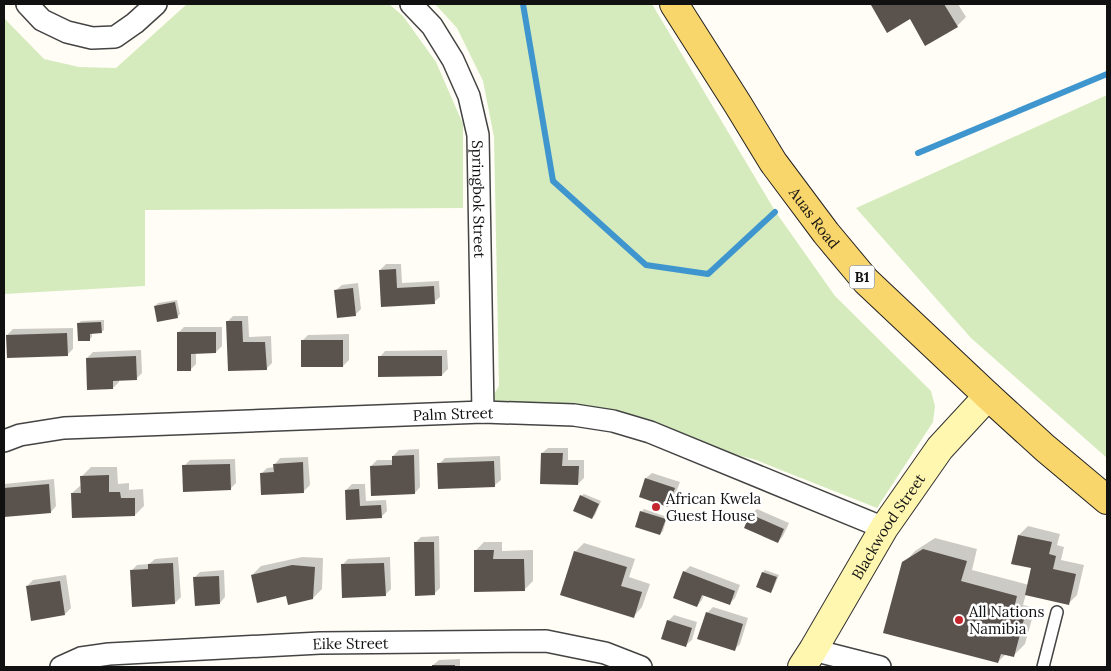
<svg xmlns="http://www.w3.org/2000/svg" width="1111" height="671" font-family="Lora,serif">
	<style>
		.green { fill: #d5ebbd }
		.shadow { fill: #0003 }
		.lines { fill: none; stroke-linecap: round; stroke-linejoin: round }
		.stream { stroke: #3f96cf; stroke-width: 6 }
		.building { fill: #5a524d }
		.lane-casing { stroke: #444; stroke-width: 14 }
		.street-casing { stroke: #444; stroke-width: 24 }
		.secondary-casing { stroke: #333; stroke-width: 30 }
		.primary-casing { stroke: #222; stroke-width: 30 }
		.lane { stroke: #fff; stroke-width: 11 }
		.street { stroke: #fff; stroke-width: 21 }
		.secondary { stroke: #fff6b0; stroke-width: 28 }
		.primary { stroke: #f9d66b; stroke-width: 28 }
		.poi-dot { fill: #c4262e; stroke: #fff; stroke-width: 2 }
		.labels { text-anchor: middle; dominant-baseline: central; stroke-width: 5; stroke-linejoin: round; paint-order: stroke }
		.shield { fill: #fff; stroke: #585858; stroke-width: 1 }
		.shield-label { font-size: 14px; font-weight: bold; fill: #111 }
		.street-label { font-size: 15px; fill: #111; stroke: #fff }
		.poi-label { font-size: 15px; fill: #111; stroke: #fff; text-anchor: start }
	</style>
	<rect width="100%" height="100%" fill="#fffdf5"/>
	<path class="green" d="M187 4H389L403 16 436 62 463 124V208L145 210V286L4 294V18L44 59 79 67 116 68Z
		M435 4H652L775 211 835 296 931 391 935 406 933 422 877 508 756 460 650 432 483 412 499 386 494 137 483 81 457 28Z
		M1107 95V458L971 338 856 208Z"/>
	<path class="shadow" d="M875 4H958L966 17 957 26 911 17 873 6Z
		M386 264H401L402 283 439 281 440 297 434 302 382 306 380 270Z
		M358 283 361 309 355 315 336 290 342 285Z
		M177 300 180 314 177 317 155 306 158 303Z
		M233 316H248L249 337 271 336 272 363 266 369 229 370 227 322Z
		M104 320V330L101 332H92V337L90 339 79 323 81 321Z
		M184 327H222V346L216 352H196V364L190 370 178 333Z
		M73 328V349L67 355 7 335 13 329Z
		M349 334V360L343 366 302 341 308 335Z
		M141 350 142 373 136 379 119 380V382L113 388 87 358 93 352Z
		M447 350 448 369 442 375 380 357 385 351Z
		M548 448H568V460H584V478L578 484 542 453Z
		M419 449 420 487 415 493 371 466 377 460H393V456L399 450Z
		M500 456 501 480 495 485 439 464 445 458Z
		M308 457 310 485 304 491 261 474 267 468 275 467V464L280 458Z
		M235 459 236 483 230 489 184 466 190 460Z
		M91 467H117L118 484 129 483V490L143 489 144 506 135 515 72 493 81 485 82 476Z
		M652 473 680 482 673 500 668 506 646 478Z
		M54 479 56 506 51 512 4 516V484Z
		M352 484H365L366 501 386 500 387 511 381 517 347 519 346 490Z
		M584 494 601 501 595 515 592 518 581 496Z
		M644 509 667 517 663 531 660 534 641 512Z
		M757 509 789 523 783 536 778 542 745 528 751 514Z
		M1028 526 1060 534 1057 545 1064 547 1061 560 1084 565 1077 595 1068 604 1026 594 1023 605 1035 608 1025 644 1013 656 1006 654 998 662 904 563 915 551 935 538 977 549 972 570 1029 585 1033 567 1013 563 1019 535Z
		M439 536 440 588 434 594 415 543 421 537Z
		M484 542H502V551L533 550V581L524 590 475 551Z
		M584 543 635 559 629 577 650 584 642 607 634 616 575 552Z
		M178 557 181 597 175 603 131 571 137 565 149 564 155 559Z
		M302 557 323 558 322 589 313 598 286 595 252 575 261 566Z
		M390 557 391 589 385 595 342 565 348 559Z
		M690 566 740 585 735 598 729 604 704 595 702 600 697 606 684 572Z
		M224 570 225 597 220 603 195 577 200 572Z
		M765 570 779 575 773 589 771 592 763 572Z
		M66 575 71 608 65 614 32 619 27 586 33 580Z
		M713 607 748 618 740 644 734 650 707 613Z
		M674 615 697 622 692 640 686 645 668 621Z
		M460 659V667H433V665L439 660Z"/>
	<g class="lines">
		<path class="stream" d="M523 4 553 181 646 265 708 274 775 212
			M918 153 1107 74"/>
	</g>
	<path class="building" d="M874 4H944L958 27 925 46 910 19 887 33 871 5Z
		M396 269 397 288 434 286 435 304 381 307 379 270Z
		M353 288 356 316 337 318 334 290Z
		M175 302 178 318 157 322 154 306Z
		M226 321H242L243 342H265L267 370 228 371Z
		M101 322 102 333 90 334V341H78L77 323Z
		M177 332H216V353L191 354V371H177Z
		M67 333 68 356 7 358 6 335Z
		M301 340H343V367H301Z
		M136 356 137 380 113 381V389L87 390 86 358Z
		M378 356H442V376L378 377Z
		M541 453H563L562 466H579L578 485 540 484Z
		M414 455 415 494 371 496 370 466 392 465V456Z
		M494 461 495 487 438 489 437 463Z
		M303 462 304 493 261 495 260 473 274 472 273 464Z
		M230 464 231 490 183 492 182 465Z
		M109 475V492H120L121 498H135V516L72 518 71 493H81L80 476Z
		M645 478 675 488 668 507 639 497Z
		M49 484 51 513 4 517V488Z
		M359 489 360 506 381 505 382 518 346 520 345 490Z
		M580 495 599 504 592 519 573 511Z
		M640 511 666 519 660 535 635 527Z
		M750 514 784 529 778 543 744 528Z
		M1018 535 1052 542 1049 554 1056 556 1053 569 1076 574 1069 605 1025 595 1031 568 1011 564Z
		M414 542H434L435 595 415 596Z
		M923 549 967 561 961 581 1017 596 1012 616 1024 619 1014 657 1001 654 998 663 883 633 902 562Z
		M474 550H494L493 559H524L525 591 474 592Z
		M574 551 627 567 621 586 642 592 634 618 560 595Z
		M173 563 175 604 132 607 130 570 148 569V564Z
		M384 563 386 596 342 598 341 564Z
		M292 565 315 567 313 599 288 605 286 596 257 603 251 575Z
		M683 571 735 591 730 605 702 595 697 607 673 598Z
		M762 572 777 577 771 593 756 587Z
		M219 576 220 604 195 606 193 577Z
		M60 581 65 615 31 621 26 586Z
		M706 612 743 624 735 651 697 639Z
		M667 620 692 628 686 647 661 639Z
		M432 665H455V667H432Z"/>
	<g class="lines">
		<g class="lane-casing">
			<path id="lane" d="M1043 667 1057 612"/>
		</g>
		<g class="street-casing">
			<g id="street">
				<path d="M27 4 42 20 67 32 92 38 115 37 135 23 156 4"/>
				<path id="s1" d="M411 4 432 26 453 60 469 96 478 135 483 412"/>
				<path id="s2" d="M4 441 20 435 64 428 483 412 574 415 613 421 650 432 884 528"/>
				<path d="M813 650 880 667"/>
				<path id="s3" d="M61 667 81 658 109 654 320 643 546 641 605 653 641 667"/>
			</g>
		</g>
		<g class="secondary-casing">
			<g id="secondary">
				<path id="s4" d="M802 667 813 650 884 528 940 448 988 396"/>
			</g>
		</g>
		<g class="primary-casing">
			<g id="primary">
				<path id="s5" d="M674 4 737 103 773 162 826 233 866 281 988 396 1045 448 1107 500"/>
			</g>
		</g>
		<use href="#lane" class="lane"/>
		<use href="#street" class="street"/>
		<use href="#secondary" class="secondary"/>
		<use href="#primary" class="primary"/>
	</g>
	<g class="poi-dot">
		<circle cx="656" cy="507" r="5"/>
		<circle cx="959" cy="620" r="5"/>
	</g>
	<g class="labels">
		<rect class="shield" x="849.5" y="265.5" width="25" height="23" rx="4"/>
		<g class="shield-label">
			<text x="862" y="277">B1</text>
		</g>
		<g class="street-label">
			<text stroke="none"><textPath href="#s1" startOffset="214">Springbok Street</textPath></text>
			<text stroke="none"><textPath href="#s5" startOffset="256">Auas Road</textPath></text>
			<text stroke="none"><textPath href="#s2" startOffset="451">Palm Street</textPath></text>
			<text stroke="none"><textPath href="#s4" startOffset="165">Blackwood Street</textPath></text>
			<text stroke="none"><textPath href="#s3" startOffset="292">Eike Street</textPath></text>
		</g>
		<g class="poi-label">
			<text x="666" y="498">African Kwela<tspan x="666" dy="17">Guest House</tspan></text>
			<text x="969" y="611">All Nations<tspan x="969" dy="17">Namibia</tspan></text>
		</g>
	</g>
	<rect width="1111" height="671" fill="none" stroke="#111111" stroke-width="10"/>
</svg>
